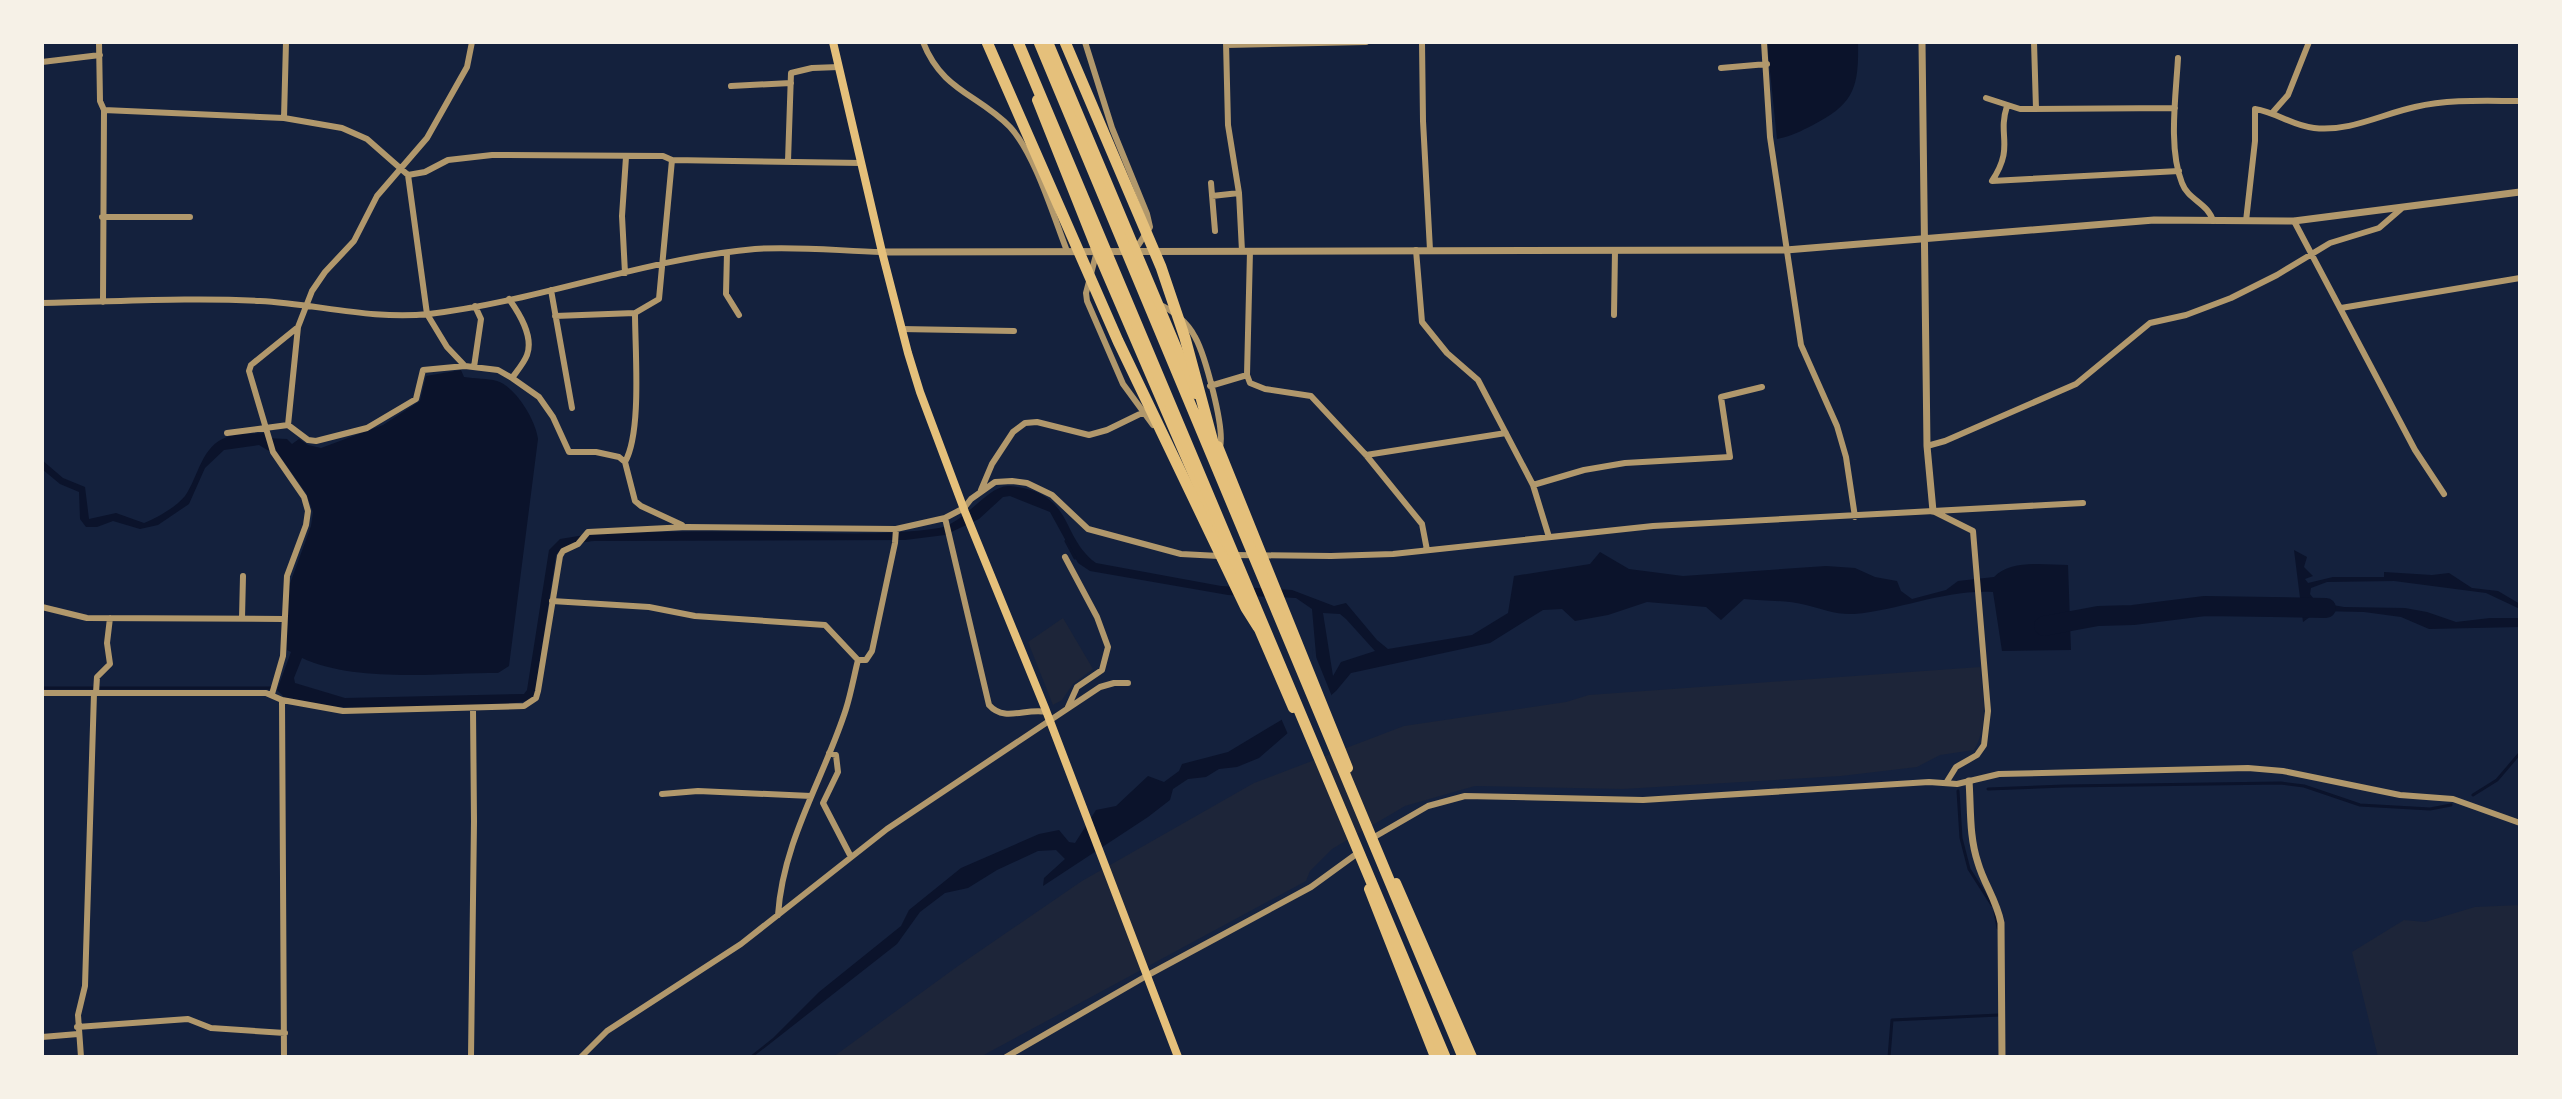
<svg xmlns="http://www.w3.org/2000/svg" width="2562" height="1099" font-family="'Public Sans',sans-serif">
	<style>
		.green { fill: #1d2539 }
		.water { fill: #0b132b; fill-rule: evenodd }
		.pier { fill: #14213d }
		.lines { fill: none; stroke-linecap: round; stroke-linejoin: round }
		.stream { stroke: #0b132b; stroke-width: 3 }
		.river { stroke: #0b132b; stroke-width: 20 }
		.minor { stroke: #b1986c; stroke-width: 6 }
		.tertiary { stroke: #b1986c; stroke-width: 7 }
		.secondary { stroke: #e5c07b; stroke-width: 8 }
		.trunk { stroke: #e5c07b; stroke-width: 10 }
		.motorway { stroke: #e5c07b; stroke-width: 11 }
	</style>
	<rect width="100%" height="100%" fill="#14213d"/>
	<path class="green" d="M1063 618 1093 669 1073 684 1062 700 1053 705 1028 642Z
		M1980 667C1983 695 1989 725 1974 750L1940 755 1917 767 1841 776 1623 789 1475 786 1405 806 1332 849 1310 871 1306 881 980 1057H833L958 966 1082 881 1254 783 1404 726 1566 702 1589 695Z
		M2520 905V1057H2378L2352 952 2404 920 2425 922 2475 907Z"/>
	<path class="water" d="M1767 42H1858C1859 88 1854 104 1813 125 1801 131 1790 137 1777 139Z
		M461 370 464 377C475 379 487 378 497 381 516 387 536 421 538 439L509 666 498 673C438 673 356 683 302 658L294 678 295 683 345 698 524 694 527 690 549 550 560 539 597 533C658 532 719 531 780 532 833 533 886 536 939 528 966 523 988 484 1010 486 1075 492 1059 536 1096 563L1221 586 1292 590 1334 606 1346 603 1377 640 1388 649 1472 635 1508 613 1514 576 1590 564 1600 552 1629 569 1683 576 1826 566 1855 568 1875 577 1897 581 1901 591 1912 599 1946 590 1958 581 1994 577C2011 559 2045 565 2068 565L2071 650 2002 651 1993 592C1946 589 1901 610 1854 614 1836 615 1823 609 1806 605 1786 600 1764 601 1744 599L1721 620 1706 607 1647 602 1608 615 1575 621 1562 609 1543 610 1490 643 1351 673 1336 691 1259 758 1237 767 1219 769 1206 777 1188 779 1173 789 1170 800 1148 817 1043 886 1044 878 1065 859 1056 850 1038 851 997 870 968 888 945 893 920 912 897 944 753 1057H749L773 1038 819 992 901 926 909 910 961 868 1039 834 1059 830 1069 842 1075 843 1096 810 1116 806 1148 776 1164 782 1179 771 1182 764 1228 752 1283 719 1319 689 1312 609 1296 598 1228 595 1090 571 1078 563 1050 512 1010 496 1003 497 979 519 945 535 905 540 594 541C578 543 566 542 556 555L535 693 530 700C497 710 316 713 286 699 284 697 279 692 277 690L291 652 287 650 288 589 311 526 313 512 306 493 277 452 269 451 259 445 224 450 205 468 189 504 158 525 140 529 113 521 97 527H86L80 519 79 492 60 484 42 469V460L63 478 85 487 89 519 116 513 144 523C157 518 176 507 185 496 199 476 201 446 227 437 238 433 253 434 265 433L266 438 287 439 292 444 299 439 308 445 321 448 383 425 420 401 426 376ZM1323 613 1340 614 1346 619 1375 651 1341 662 1333 676Z
		M2294 550 2307 557 2304 567 2313 576 2305 579 2308 583 2333 577H2384V572L2432 575 2449 573 2472 588 2498 591 2520 604V609L2486 593 2394 581 2327 582 2311 588 2310 594 2316 602 2344 607 2405 608 2427 612 2456 622 2490 618H2520V627L2429 629 2401 617 2364 612 2318 611 2303 622Z"/>
	<path class="pier" d="M1312 647 1333 699 1290 739 1280 716 1315 688Z"/>
	<g class="lines">
		<path class="stream" d="M1066 541 1075 558
			M42 688H274
			M1988 789 2064 786 2281 783 2304 786 2360 805 2430 809 2451 805
			M1958 791 1961 838 1969 869 1992 905
			M2473 795 2497 780 2520 753
			M1995 912 1998 928
			M1889 1057 1892 1020 1999 1015"/>
		<path class="river" d="M2044 626 2098 616 2133 615 2205 606 2326 608"/>
		<path class="minor" d="M99 42 100 101 104 110 103 302
			M923 42C942 91 978 94 1010 127 1035 154 1053 215 1067 251
			M1085 42 1112 128 1147 214 1150 227 1135 250
			M1226 42 1228 125 1239 193 1242 251
			M1422 42 1423 121 1430 250
			M1764 42 1770 137 1801 345 1837 426 1846 457 1855 517
			M2034 42 2036 109
			M1226 45 1366 42
			M2178 58C2176 95 2168 148 2182 183 2188 200 2208 203 2213 221
			M42 62 100 55
			M1721 68 1767 64
			M731 86 791 83
			M1986 98 2020 109 2175 108
			M2007 106C1997 137 2015 146 1992 181L2179 171
			M104 110 284 118 342 128 367 139 408 175 427 314 447 347 465 366
			M2273 112 2288 95 2309 42
			M284 118 286 42
			M788 161 791 73 812 68 839 67
			M408 175 425 172 448 160 492 155 663 156 672 160 861 163
			M1211 183 1215 231
			M1212 196 1239 193
			M102 217H190
			M2246 221 2255 141V109C2276 112 2293 126 2314 128 2350 132 2382 114 2415 107 2450 99 2485 101 2520 101
			M2294 221 2415 450 2444 494
			M1416 250 1422 322 1447 353 1478 380 1533 485 1549 537
			M1097 251 1086 293 1087 301 1123 384 1153 425
			M727 253 726 294 739 315
			M625 273 622 216 626 157
			M551 290 572 408
			M509 299C519 313 534 336 527 355 524 363 517 371 512 378
			M42 303C114 302 188 297 260 301 316 304 372 320 429 314 539 301 644 259 755 249 797 246 840 251 882 252
			M1158 304C1173 310 1188 323 1195 337 1205 355 1225 428 1220 447
			M2341 308 2520 278
			M1614 315 1615 250
			M555 316 635 313
			M901 329 1014 331
			M474 367 481 319 475 306
			M1247 375 1250 383 1265 389 1311 396 1366 455 1422 524 1427 550
			M1210 386 1247 375 1250 251
			M288 425 308 440 316 441 367 428 416 399 423 370 465 366 498 370 512 378 539 397 553 417 569 452H596L619 457 625 462 635 501 641 506 682 525
			M227 433 288 425 298 327 312 291 325 272 354 241 377 196 427 138 467 67 472 42
			M1927 446 1945 441 2076 384 2150 323 2186 315 2231 298 2277 275 2330 243 2379 228 2401 209
			M1366 455 1506 433
			M625 462C642 432 635 351 635 313L659 299 672 160
			M1533 485 1584 470 1625 463 1730 457 1721 397 1762 387
			M981 490 992 464 1013 432 1025 423 1037 422 1089 435 1107 430 1144 412
			M1935 512 1973 531 1988 711 1984 745 1977 755 1956 767 1946 783
			M945 518 989 705C1005 723 1026 707 1047 712
			M1235 555 1331 556 1393 554 1653 526 2083 503
			M1065 557 1097 617 1108 647 1102 670 1077 687 1068 707
			M552 601 649 607 695 616 825 625 858 660
			M42 607 87 618 283 619
			M242 618 243 576
			M42 693H266L282 700 343 711 524 706 536 698 538 691 560 556 563 551 578 544 588 532 687 527 896 529 945 518 964 508 971 499 995 482 1012 481 1027 483 1052 495 1088 529 1181 554 1219 556
			M96 693 97 677 110 664 107 643 110 618
			M272 694 283 656 287 576 306 525 308 511 304 497 273 452 249 371 251 365 298 327
			M282 700 284 1057
			M829 753 836 755 838 772 823 803 851 857
			M662 794 698 791 811 796
			M1376 836 1428 806 1465 796 1643 800 1929 782 1957 784 1999 774 2248 768 2283 771 2400 795 2453 799 2520 823
			M778 915C783 840 824 778 846 709 851 693 854 676 858 660H866L872 651 895 543 896 529
			M77 1027 188 1019 211 1028 285 1033
			M42 1037 78 1034
			M81 1057 78 1015 85 986 94 693
			M471 1057 474 821 473 709
			M581 1057 607 1031 741 944 887 829 1100 687 1114 683H1128
			M1006 1057 1148 975 1311 887 1355 855"/>
		<path class="tertiary" d="M1922 42 1927 446 1933 511
			M882 252 1786 250 2154 220 2294 221 2520 192
			M1969 781C1971 808 1969 837 1978 863 1984 884 1997 901 2001 923L2002 1057"/>
		<path class="secondary" d="M833 42 882 252 908 353 920 392 965 512 1045 708 1178 1057"/>
		<path class="trunk" d="M1048 42 1196 394
			M1037 100 1097 251 1243 590
			M1218 446 1348 768
			M1255 620 1293 708
			M1396 883 1472 1057
			M1369 889 1435 1057"/>
		<path class="motorway" d="M987 42 1118 341 1246 608 1258 627
			M1018 42C1162 380 1303 719 1445 1057
			M1039 42 1463 1057
			M1065 42 1161 267 1185 338 1217 457"/>
	</g>
	<rect width="2562" height="1099" fill="none" stroke="#f6f1e7" stroke-width="88"/>
</svg>
